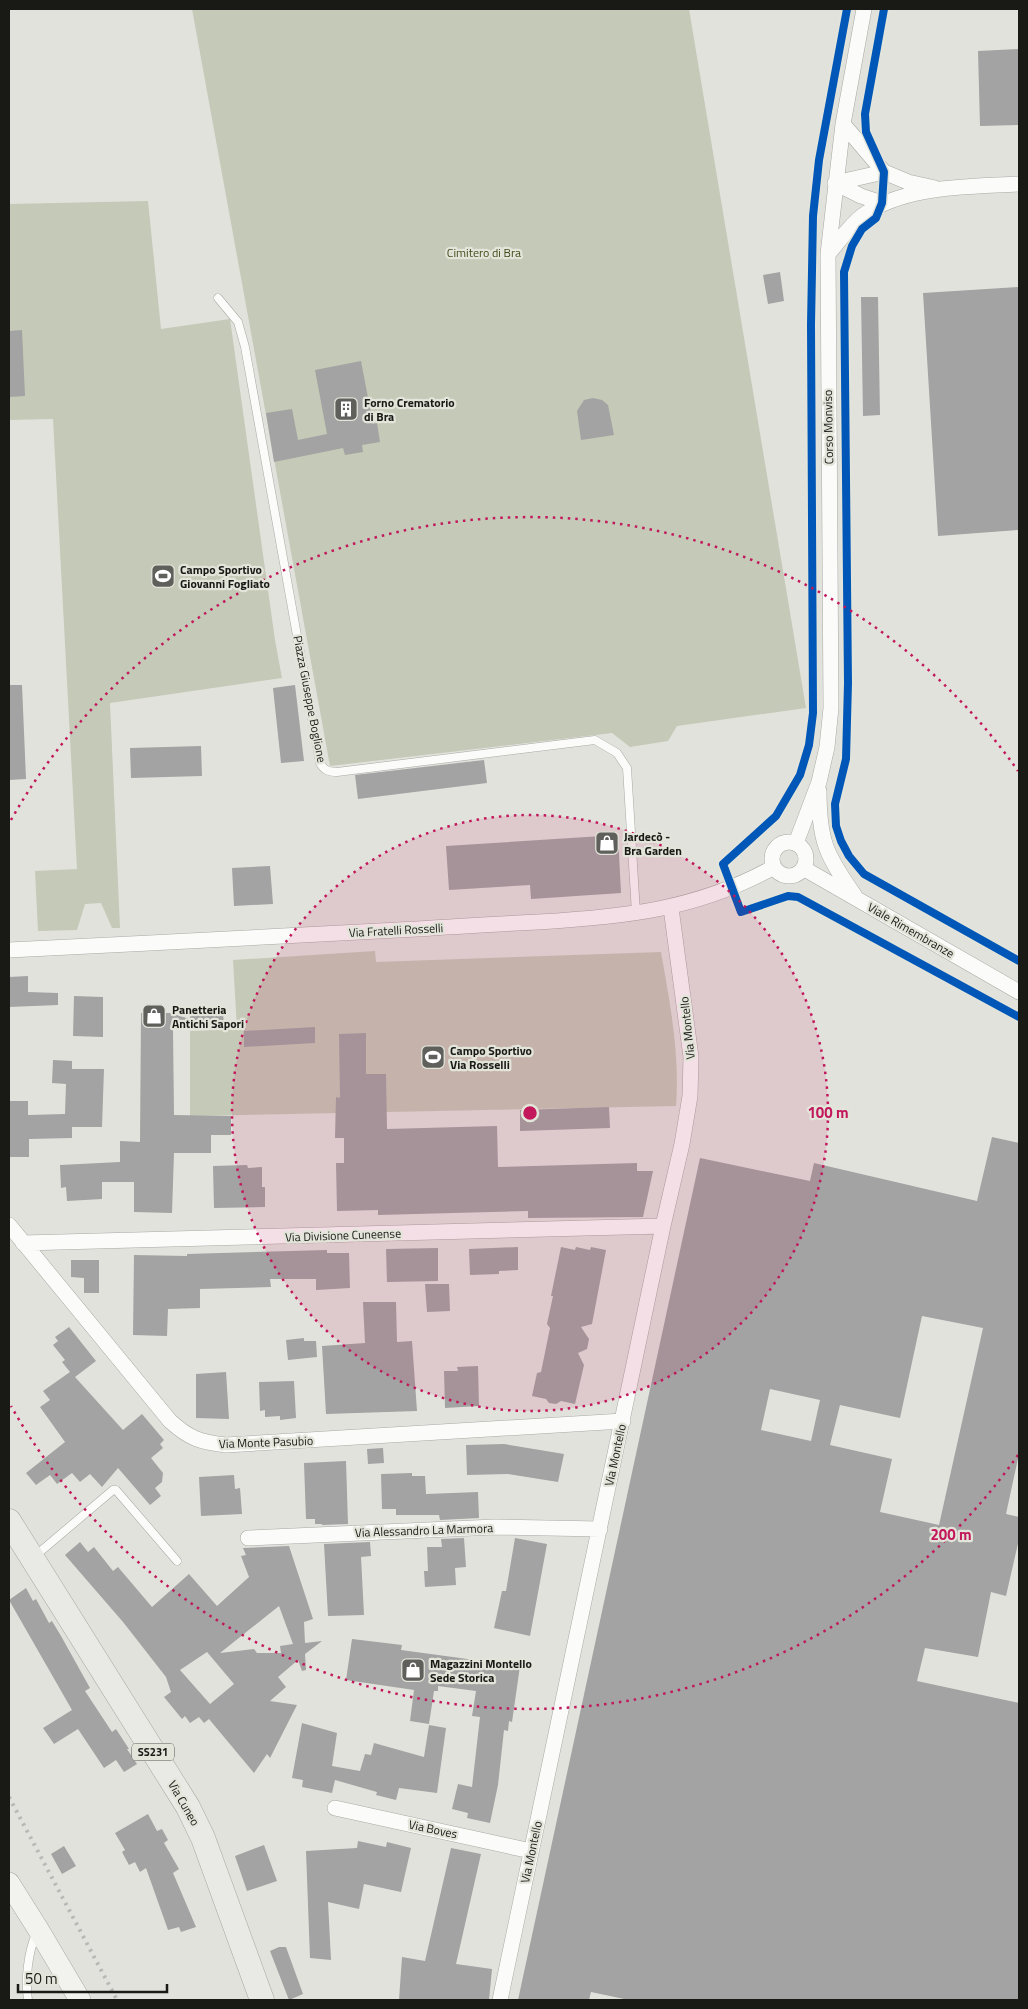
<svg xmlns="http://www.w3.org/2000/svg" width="1028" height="2009" font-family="'Titillium Web',sans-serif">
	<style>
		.green { fill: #c5c9b7 }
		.building { fill: #a2a3a2; fill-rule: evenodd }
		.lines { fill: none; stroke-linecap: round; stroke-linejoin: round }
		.lane-casing { stroke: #a8a9a4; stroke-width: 9 }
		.street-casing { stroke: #a8a9a4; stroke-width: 16 }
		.secondary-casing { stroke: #a8a9a4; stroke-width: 22 }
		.primary-casing { stroke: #a7a89d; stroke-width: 25 }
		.lane { stroke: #fbfbfa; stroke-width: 8 }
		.street { stroke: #fbfbfa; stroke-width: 15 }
		.secondary { stroke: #f2f2ef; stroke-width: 21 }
		.primary { stroke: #e9eae5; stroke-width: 24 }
		.rail { stroke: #b8b8b7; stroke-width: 4; stroke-dasharray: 2.5 5; stroke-linecap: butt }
		.cycleway-casing { stroke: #e3e5da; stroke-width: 11 }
		.cycleway { stroke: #0057b8; stroke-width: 8 }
		.ring { fill: none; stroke: #c2185b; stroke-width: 2.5; stroke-dasharray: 2.5 5 }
		.labels { text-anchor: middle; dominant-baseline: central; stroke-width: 4.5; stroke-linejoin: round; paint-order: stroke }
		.shield { fill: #e3e5da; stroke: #565651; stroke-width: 1 }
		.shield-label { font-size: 11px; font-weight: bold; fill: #191916 }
		.park-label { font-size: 12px; fill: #444b1a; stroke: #e3e5da }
		.poi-label { font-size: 12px; font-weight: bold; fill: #191916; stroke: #e3e5da; text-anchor: start }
		.street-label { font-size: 12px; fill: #191916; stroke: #e3e5da }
		.centre { fill: #c2185b; stroke: #e3e5da; stroke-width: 2.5 }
		.ring-label { font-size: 15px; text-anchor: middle; font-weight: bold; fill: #c2185b; stroke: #e3e5da; stroke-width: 4.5; stroke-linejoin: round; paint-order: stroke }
	</style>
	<rect width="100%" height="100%" fill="#e2e2dd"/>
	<path class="green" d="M192 9H689L806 708 677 726 668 741 630 747 612 733 330 766Z
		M148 201 161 329 230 319 275 640 282 678 110 703 120 928H112L101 903 85 904 77 930 38 931 35 871 77 869 53 419 9 420V204Z
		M375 951 376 962 661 952C670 1003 680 1054 676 1106L190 1116V1031L237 1029 233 960Z"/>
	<path class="building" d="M1019 49V125L980 126 978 51Z
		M780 272 784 301 768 304 763 275Z
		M1019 287V530L938 536 923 293Z
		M861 297H878L880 415 863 416Z
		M22 330 25 396 9 397V331Z
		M361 361 373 424 377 423 380 442 362 445 363 452 345 455 343 448 274 462 266 413 292 409 298 440 327 434 315 370Z
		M593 398 602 400 608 405 614 435 581 440 577 411 584 400Z
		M9 685H22L26 779 9 780Z
		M295 685 304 761 281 763 273 688Z
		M201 746 202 776 131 778 130 748Z
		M484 760 487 783 358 799 355 775Z
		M618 835 621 893 531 899 530 885 449 890 446 846Z
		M270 866 273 904 234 906 232 868Z
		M28 976V992L58 993V1005L9 1007V977Z
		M74 996 103 997V1037L73 1036Z
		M223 1011 224 1027 173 1029 174 1115 231 1116V1135H211V1153H174L172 1213 134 1212V1182H102V1199L67 1201 66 1187 61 1188 60 1165 120 1162V1141L140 1142 141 1013H170L190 1019V1012Z
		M315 1027V1043L244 1047V1031Z
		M366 1033V1074H386L387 1129 497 1126 498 1167 637 1163V1171H653L643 1217 528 1218V1211L378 1215V1210L337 1211 336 1163H344V1138H335L336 1097 340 1098 339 1034Z
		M53 1060 72 1061V1069H104L102 1127H72V1138L29 1139V1157H9V1101H28V1115L65 1114 66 1084 52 1083Z
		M609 1107 610 1128 520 1131V1110Z
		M992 1137 1019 1143V1454L1006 1514 1019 1517V1539L1006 1596 991 1592 978 1657 925 1648 917 1681 1019 1703V2000H629L591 1992 589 2000H518L700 1158 810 1181 814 1163 977 1201ZM922 1316 983 1328 939 1525 880 1512 892 1459 830 1445 840 1405 900 1418ZM770 1389 820 1400 811 1441 761 1430Z
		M247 1165 248 1168 262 1167V1187H265V1207L214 1208 213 1166Z
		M518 1247V1270L499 1271V1274L470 1275 469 1249Z
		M561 1247 575 1250 576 1247 590 1250 591 1247 606 1250 592 1324 581 1327 589 1339 587 1349 578 1353 584 1365 575 1404 561 1401 556 1404 549 1403 546 1399 532 1396 537 1373 541 1372 550 1328 547 1324 553 1296H551Z
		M438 1248V1281L387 1282 386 1249Z
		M327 1250V1253H349L350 1288 316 1290V1279H270L271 1287 200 1289V1308L168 1309 167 1336 133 1335 134 1255 187 1256V1254Z
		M71 1260H99V1293H84V1278L71 1277Z
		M425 1284H449L450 1311 427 1312Z
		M363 1302H396L397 1342 412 1341 417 1411 326 1414 322 1346 365 1343Z
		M69 1327 96 1361 75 1377 123 1430 142 1414 164 1440 160 1444 163 1448 151 1458 163 1473 162 1482 155 1488 161 1496 150 1505 118 1468 102 1487 90 1474 80 1482 72 1473 57 1484 50 1475 36 1485 26 1473 65 1442 40 1407 50 1400 43 1391 70 1372 62 1362 65 1360 53 1345 58 1341 55 1337Z
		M304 1338V1341H316L317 1357 288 1360 286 1340Z
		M478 1366 479 1406 445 1408 444 1371H458L457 1367Z
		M226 1372 229 1419 196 1418V1374Z
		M294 1381 296 1418 280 1420V1416L265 1417V1410L260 1411 259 1382Z
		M504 1444 564 1454 558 1482 508 1474 467 1475 466 1445Z
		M383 1448 384 1463 368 1464 367 1449Z
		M346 1461 348 1524 322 1525V1524H315V1519H306L304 1463Z
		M412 1473V1476H425L426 1494 478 1492 479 1518 440 1520 439 1515H396V1509H382L381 1474Z
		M234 1475 235 1489 240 1488 242 1514 201 1516 199 1477Z
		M464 1538 466 1567 455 1568 456 1585 425 1587 424 1571H428L427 1547H442L441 1539Z
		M515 1538 547 1544 530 1636 494 1628 502 1591H506Z
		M80 1542 88 1552 94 1547 113 1571 118 1567 152 1607 189 1574 217 1606 249 1577 241 1556 246 1555 243 1548 289 1546 313 1619 304 1622 305 1643 322 1641 305 1654 306 1670 302 1671 298 1660 278 1677 286 1687 270 1701 297 1705 270 1758 267 1754 254 1773 209 1719 204 1723 199 1717 190 1723 185 1716 182 1719 164 1697 171 1692 166 1677 123 1622 65 1555ZM279 1606 293 1644 280 1646 281 1653H257L254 1649 220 1653ZM207 1652 234 1684 210 1704 180 1670Z
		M370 1542 371 1556 361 1557 364 1615 328 1616 324 1544Z
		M26 1588 33 1601 36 1599 49 1623 52 1621 61 1636 90 1688 85 1691 112 1732 116 1729 129 1749H127L137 1764 124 1772 116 1760 104 1768 78 1729 54 1744 43 1728 72 1710 9 1600Z
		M352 1639 402 1645 401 1650 520 1666 512 1722 509 1721 508 1731 504 1730 498 1785 490 1823 467 1818 468 1813 452 1809 458 1784 472 1787 480 1717 472 1716 476 1691 438 1686V1691H434L429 1724 410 1721 414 1690 346 1680Z
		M302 1723 337 1733 332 1766 360 1771 365 1754 371 1755 374 1743 424 1757 429 1725 446 1728 437 1793 399 1788 396 1800 376 1795 377 1792 335 1780 332 1793 302 1787 303 1780 292 1778Z
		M148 1814 157 1831 162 1829 168 1840 164 1843 179 1869 173 1873 196 1927 181 1932 179 1927 168 1930 146 1868 140 1872 135 1862 129 1865 122 1852 125 1850 115 1833Z
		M358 1841 386 1847 387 1842 411 1848 401 1892 364 1884 359 1909 328 1902 331 1960 310 1958 306 1851 357 1848Z
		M264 1845 277 1881 247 1891 235 1856Z
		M64 1846 76 1866 62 1874 51 1854Z
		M451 1848 481 1854 456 1964 492 1969 489 2000H399L402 1957 425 1961Z
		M279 1947H286L303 1994 289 2000 270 1951Z"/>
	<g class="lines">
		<g class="lane-casing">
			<path id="lane" d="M218 298 238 322 245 347 320 763C324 770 328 772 337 772L595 740 617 753 627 768 636 913
				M35 1556 113 1490H116L177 1561
				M28 2000C25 1979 28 1953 36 1934"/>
		</g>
		<g class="street-casing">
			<path id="street" d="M843 124 884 172 908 182 935 188
				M835 183 861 196 882 203
				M835 183 884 172
				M828 254C839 242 849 226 862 216 904 185 969 187 1019 184
				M819 791C819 841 826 855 855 896
				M772 859a17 17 0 1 1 34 0a17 17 0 1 1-34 0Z
				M796 843 819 782 827 747 831 708 828 254 843 124 864 9
				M803 868 1019 992
				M9 950C145 943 281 937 417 929 457 926 497 924 538 922 623 917 697 910 774 867
				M9 1225 170 1421C190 1439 200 1442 226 1445L623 1421
				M23 1243 663 1226
				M248 1538 495 1527 600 1529
				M335 1808 531 1851
				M500 2000 663 1226 682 1144 690 1096 691 1057 671 908"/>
		</g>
		<g class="secondary-casing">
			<path id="secondary" d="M9 1883 38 1929 80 2000"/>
		</g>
		<g class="primary-casing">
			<path id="primary" d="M9 1521 188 1807 203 1838 262 2000"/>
		</g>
		<use href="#lane" class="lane"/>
		<use href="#street" class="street"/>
		<use href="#secondary" class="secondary"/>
		<use href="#primary" class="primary"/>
		<path class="rail" d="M9 1797 117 2000"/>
		<g class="cycleway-casing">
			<path id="cycleway" d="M847 9 819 160 813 216 811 325 813 713 809 745 800 775 776 816 723 864 741 912 788 896 798 897 1019 1017
				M884 9 865 114 866 132 884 172 882 203 876 218 862 229 852 246 844 272 848 683 846 759 835 804 836 826 841 841 849 856 864 874 1019 961"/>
		</g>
		<use href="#cycleway" class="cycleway"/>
	</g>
	<circle cx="530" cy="1113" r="298" fill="#c2185b" fill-opacity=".12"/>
	<g class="ring">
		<circle cx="530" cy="1113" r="298"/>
		<path d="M1018 1455A596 596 0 0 1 11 1406M11 820A596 596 0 0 1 1018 771"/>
	</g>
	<defs>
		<g id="building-square" transform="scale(1.25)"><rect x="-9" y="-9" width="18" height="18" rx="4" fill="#5f5f5c" stroke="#e3e5da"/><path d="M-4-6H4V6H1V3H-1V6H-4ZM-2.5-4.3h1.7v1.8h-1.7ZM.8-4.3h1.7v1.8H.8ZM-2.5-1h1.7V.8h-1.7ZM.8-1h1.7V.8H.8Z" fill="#fff"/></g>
		<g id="stadium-square" transform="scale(1.25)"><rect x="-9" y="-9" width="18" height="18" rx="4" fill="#5f5f5c" stroke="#e3e5da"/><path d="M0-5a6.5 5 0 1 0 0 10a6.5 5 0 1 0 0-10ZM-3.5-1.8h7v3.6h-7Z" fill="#fff"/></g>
		<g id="shop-square" transform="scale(1.25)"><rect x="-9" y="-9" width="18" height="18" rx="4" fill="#5f5f5c" stroke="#e3e5da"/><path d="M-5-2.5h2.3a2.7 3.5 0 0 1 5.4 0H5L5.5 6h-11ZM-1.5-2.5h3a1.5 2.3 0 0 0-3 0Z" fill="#fff"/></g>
	</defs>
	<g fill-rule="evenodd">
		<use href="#building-square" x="346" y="409"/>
		<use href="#stadium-square" x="163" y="576"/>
		<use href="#shop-square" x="607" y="843"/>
		<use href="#shop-square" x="154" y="1016"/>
		<use href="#stadium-square" x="433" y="1057"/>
		<use href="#shop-square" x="413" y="1670"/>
	</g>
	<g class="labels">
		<rect class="shield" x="132" y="1743.5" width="42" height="17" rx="4"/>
		<g class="shield-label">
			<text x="153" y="1752">SS231</text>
		</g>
		<g class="park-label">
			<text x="484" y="252">Cimitero di Bra</text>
		</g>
		<g class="poi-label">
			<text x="364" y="402">Forno Crematorio<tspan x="364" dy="14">di Bra</tspan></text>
			<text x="180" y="569">Campo Sportivo<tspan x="180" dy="14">Giovanni Fogliato</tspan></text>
			<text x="624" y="836">Jardecò -<tspan x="624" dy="14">Bra Garden</tspan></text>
			<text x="172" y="1009">Panetteria<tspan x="172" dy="14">Antichi Sapori</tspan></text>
			<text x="450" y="1050">Campo Sportivo<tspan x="450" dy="14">Via Rosselli</tspan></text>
			<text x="430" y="1663">Magazzini Montello<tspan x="430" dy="14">Sede Storica</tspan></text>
		</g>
		<g class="street-label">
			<text transform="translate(828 427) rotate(-91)">Corso Monviso</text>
			<text transform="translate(310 699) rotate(79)">Piazza Giuseppe Boglione</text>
			<text transform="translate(396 930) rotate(-3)">Via Fratelli Rosselli</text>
			<text transform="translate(911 930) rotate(30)">Viale Rimembranze</text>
			<text transform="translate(687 1028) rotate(-96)">Via Montello</text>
			<text transform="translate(343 1235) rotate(-2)">Via Divisione Cuneense</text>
			<text transform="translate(266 1442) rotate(-2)">Via Monte Pasubio</text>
			<text transform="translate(615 1455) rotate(-78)">Via Montello</text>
			<text transform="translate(424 1530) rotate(-2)">Via Alessandro La Marmora</text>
			<text transform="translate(184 1803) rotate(60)">Via Cuneo</text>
			<text transform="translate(433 1829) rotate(12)">Via Boves</text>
			<text transform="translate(531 1852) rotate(-78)">Via Montello</text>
		</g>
	</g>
	<circle cx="530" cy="1113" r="8" class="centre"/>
	<g class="ring-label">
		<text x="828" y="1118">100 m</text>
		<text x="951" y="1540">200 m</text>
	</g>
	<rect width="1028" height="2009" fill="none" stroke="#191916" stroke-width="20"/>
	<path d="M18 1984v8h149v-8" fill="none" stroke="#191916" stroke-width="2.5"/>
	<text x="25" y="1984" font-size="15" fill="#191916" stroke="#e3e5da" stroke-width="4" paint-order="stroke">50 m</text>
</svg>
